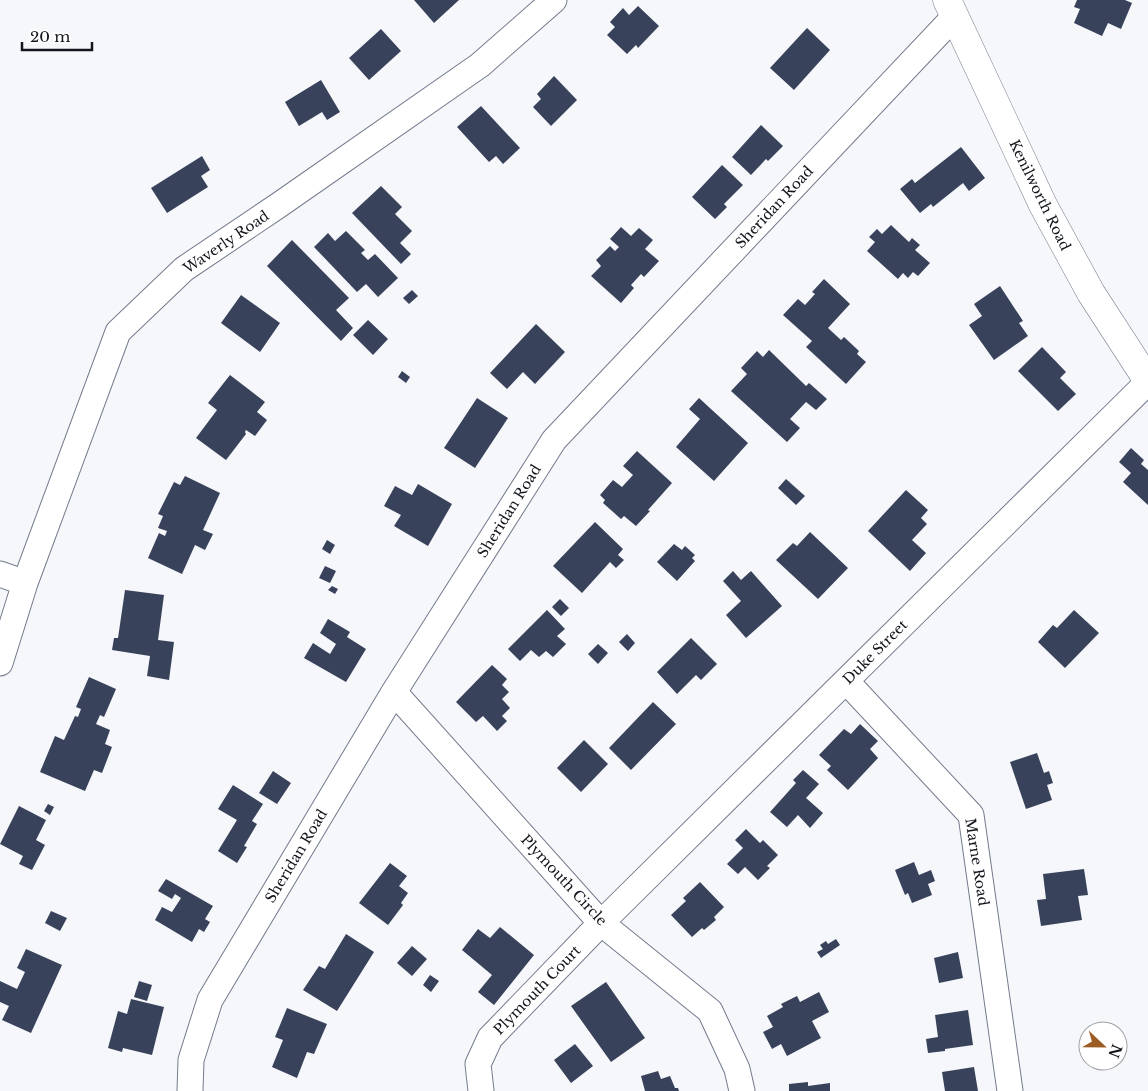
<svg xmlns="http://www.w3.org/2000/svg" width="1148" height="1091" font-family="'Libre Baskerville',serif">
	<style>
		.building { fill: #39425b }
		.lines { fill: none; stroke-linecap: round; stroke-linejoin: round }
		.street-casing { stroke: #747b8d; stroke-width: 27 }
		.secondary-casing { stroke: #747b8d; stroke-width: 29 }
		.street { stroke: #fff; stroke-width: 25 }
		.secondary { stroke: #fff; stroke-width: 28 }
		.labels { text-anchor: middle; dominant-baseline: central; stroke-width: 5; stroke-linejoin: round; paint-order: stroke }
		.street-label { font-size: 14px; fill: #12151c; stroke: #fff }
	</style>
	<rect width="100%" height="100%" fill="#f5f7fb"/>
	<path class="building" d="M414 0H459L434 23Z
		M1077 0H1125L1132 3 1121 29 1108 23 1102 36 1074 23 1080 9 1074 7Z
		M638 6 659 26 638 48 636 45 627 54 607 35 615 27 610 22 623 8 629 15Z
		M807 28 830 50 794 90 770 68Z
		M381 29 401 51 369 80 349 58Z
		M554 76 577 100 551 126 533 107 541 99 537 94Z
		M321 80 340 112 327 120 322 112 299 126 285 102Z
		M481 106 520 148 503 164 496 156 489 162 457 127Z
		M761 125 783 146 768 161 766 159 751 175 732 157Z
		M961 147 985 178 969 191 963 183 933 207 931 204 920 213 900 189 912 179 915 183Z
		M202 156 210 170 201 176 208 187 167 213 151 188Z
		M722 165 743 185 724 204 727 207 715 219 692 197Z
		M381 186 402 207 395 214 412 231 400 243 411 254 401 264 352 213Z
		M891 225 909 242 912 238 920 245 915 250 930 263 918 276 913 272 908 278 903 273 898 279 867 251 875 242 869 237 877 229 882 234Z
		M621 227 631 236 639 228 653 240 645 249 659 261 644 277 641 274 631 285 634 288 621 303 591 276 601 266 596 260 610 246 615 251 619 247 610 239Z
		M346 231 365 250 361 253 368 260 375 254 398 278 378 297 366 284 357 292 314 247 328 233 335 241Z
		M292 240 349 298 336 310 353 328 341 341 267 266Z
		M824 279 850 304 828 328 841 340 844 337 859 351 857 354 866 362 846 384 806 347 812 341 783 315 798 299 805 305 815 294 812 292Z
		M1000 286 1023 321 1019 323 1028 336 994 360 969 325 982 316 974 304Z
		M412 290 418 296 409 304 403 298Z
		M241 295 280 323 260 352 221 323Z
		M368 320 388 339 373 355 353 335Z
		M536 324 565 352 535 384 523 372 507 389 490 373Z
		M1042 347 1066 372 1060 378 1076 394 1058 411 1018 371Z
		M769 350 806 386 809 383 827 399 816 410 806 402 790 419 800 428 787 442 731 391 747 374 741 368 757 351 763 357Z
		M402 371 410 377 406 383 398 377Z
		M230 375 265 402 257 412 267 420 255 436 246 430 245 432 246 434 226 460 196 438 217 410 208 403Z
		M477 398 508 418 475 468 444 448Z
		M699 398 748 443 714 481 676 447 700 419 689 409Z
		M1131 448 1144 460 1141 464 1148 470V505L1123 482 1131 473 1119 462Z
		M637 451 672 483 648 510 650 511 636 526 624 516 621 519 603 503 605 500 600 495 613 480 622 487 633 475 623 466Z
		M185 476 220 493 203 530 213 534 205 550 195 545 182 574 148 558 159 533 165 536 167 531 158 528 163 516 158 514 174 482 180 485Z
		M786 479 805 496 796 505 778 488Z
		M418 484 452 504 428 546 394 526 401 515 384 506 395 486 412 495Z
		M906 490 928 510 921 518 927 524 912 540 926 553 910 571 868 531Z
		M595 522 623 549 618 555 624 560 616 568 610 562 582 593 553 566Z
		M810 532 848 568 818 599 776 560 793 543 797 546Z
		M327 540 335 545 330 554 322 549Z
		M674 544 682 550 685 546 695 555 692 558 695 561 677 581 657 562Z
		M325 566 336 571 330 583 319 578Z
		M733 571 741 580 751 571 782 606 746 638 726 615 741 601 723 581Z
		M332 586 338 589 335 594 328 590Z
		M125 590 164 595 158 640 174 642 169 680 147 676 150 656 112 650 114 638H118Z
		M560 599 569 608 561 616 552 607Z
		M547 610 565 629 557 636 566 644 553 657 546 651 539 657 531 650 520 661 508 649Z
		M1074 610 1099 633 1065 668 1038 642 1053 625 1057 628Z
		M328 619 350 632 347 637 366 649 346 682 304 658 313 643 330 654 336 644 320 633Z
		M627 634 635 643 628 651 619 642Z
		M691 638 717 664 701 680 696 675 677 694 657 672Z
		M598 644 608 653 598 664 588 654Z
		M492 665 507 679 502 685 509 692 502 699 510 708 502 716 507 721 497 731 483 716 476 722 456 702Z
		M89 677 116 689 104 717 100 715 96 724 110 730 105 744 112 747 102 773 94 770 85 791 40 772 55 736 64 740 75 716 78 717 81 709 76 707Z
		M653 702 676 724 631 770 609 748Z
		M860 724 878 741 870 749 878 758 848 790 827 770 831 766 819 755 844 729 851 734Z
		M584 740 608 764 581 792 557 768Z
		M1037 753 1044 773 1049 771 1053 783 1047 785 1052 800 1026 809 1010 762Z
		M803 770 819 784 806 798 823 813 810 828 798 815 787 827 770 812 796 783 793 780Z
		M273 771 291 783 277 804 259 793Z
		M233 785 263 804 252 821 257 824 244 846 247 847 237 863 218 851 237 820 218 809Z
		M48 804 54 807 50 815 44 811Z
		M19 806 46 820 36 840 45 845 32 870 19 864 23 856 0 844Z
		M746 829 760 843 763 840 778 855 767 866 770 868 758 880 745 867 738 874 727 864 743 848 735 840Z
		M914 862 919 875 931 870 935 881 928 884 932 895 912 903 908 893 905 895 895 870Z
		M390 863 407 876 399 886 408 893 401 903 403 905 388 925 359 903Z
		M1084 869 1088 895 1078 896 1082 920 1041 926 1037 900 1046 899 1043 874Z
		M166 879 213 906 205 919 210 922 204 932 199 929 192 942 155 920 162 907 172 912 181 898 175 894 172 899 158 891Z
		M700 882 724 907 714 917 716 920 704 930 702 928 692 937 671 915 686 901 683 898Z
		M51 911 67 918 60 931 45 923Z
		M500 927 534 955 494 1005 478 992 492 975 462 950 478 929 490 938Z
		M346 934 374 952 337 1011 303 990 319 966 325 969Z
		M836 939 840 945 821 958 817 952 823 949 820 945 826 941 828 944Z
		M412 946 427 959 412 976 397 963Z
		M26 949 62 965 31 1033 2 1020 9 1006 0 1002V981L17 989 25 972 17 968Z
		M958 952 963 978 939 983 934 958Z
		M430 975 439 981 431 992 423 985Z
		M139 981 152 985 147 1001 134 997Z
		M606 982 645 1038 611 1062 571 1006Z
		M819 992 829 1012 812 1021 821 1038 787 1056 781 1044 772 1049 763 1032 773 1027 767 1016 783 1007 781 1004 797 996 800 1002Z
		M131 999 164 1007 152 1055 123 1048 122 1052 108 1048 118 1011 127 1014Z
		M287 1008 327 1024 314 1054 307 1052 297 1078 272 1067 283 1040 275 1037Z
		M968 1010 973 1045 945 1049V1051L928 1053 926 1039 938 1037 935 1015Z
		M575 1044 593 1066 571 1083 554 1060Z
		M974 1067 978 1091H945L942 1072Z
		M658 1071 661 1079 670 1076 675 1088H678L679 1091H645L641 1076Z
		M808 1082V1086L830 1083V1091H789V1084Z"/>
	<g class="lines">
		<g class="street-casing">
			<path id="street" d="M0 574 25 583
				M0 663 25 583 118 332 184 269 279 205 480 65 554 0
				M846 681 971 815 1010 1091
				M394 692 601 923 710 1011 737 1069 742 1091
				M190 1091 191 1060 210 1000 394 692 554 440 954 17
				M481 1091 478 1064 490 1038 601 923 1148 382"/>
		</g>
		<g class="secondary-casing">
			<path id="secondary" d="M947 0 1043 205 1091 293 1148 381"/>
		</g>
		<use href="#street" class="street"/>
		<use href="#secondary" class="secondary"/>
	</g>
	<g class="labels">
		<g class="street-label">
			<text transform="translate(1040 195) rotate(64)">Kenilworth Road</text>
			<text transform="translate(774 207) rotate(-47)">Sheridan Road</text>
			<text transform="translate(226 242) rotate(-34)">Waverly Road</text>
			<text transform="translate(509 511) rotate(-58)">Sheridan Road</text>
			<text transform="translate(875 652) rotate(-45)">Duke Street</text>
			<text transform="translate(296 856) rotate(-59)">Sheridan Road</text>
			<text transform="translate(977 862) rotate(81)">Marne Road</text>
			<text transform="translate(564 880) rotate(47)">Plymouth Circle</text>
			<text transform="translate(537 990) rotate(-46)">Plymouth Court</text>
		</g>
	</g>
	<g transform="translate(1103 1046) rotate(112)"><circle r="24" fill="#ffffff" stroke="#a0a1a4"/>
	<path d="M0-4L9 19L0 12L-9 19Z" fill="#9c5d24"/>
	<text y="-8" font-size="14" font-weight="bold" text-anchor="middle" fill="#12151c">N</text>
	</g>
	<path d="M22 42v8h70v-8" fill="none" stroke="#12151c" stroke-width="2.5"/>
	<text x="30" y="42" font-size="15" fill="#12151c" stroke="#ffffff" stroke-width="4" paint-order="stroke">20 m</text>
</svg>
